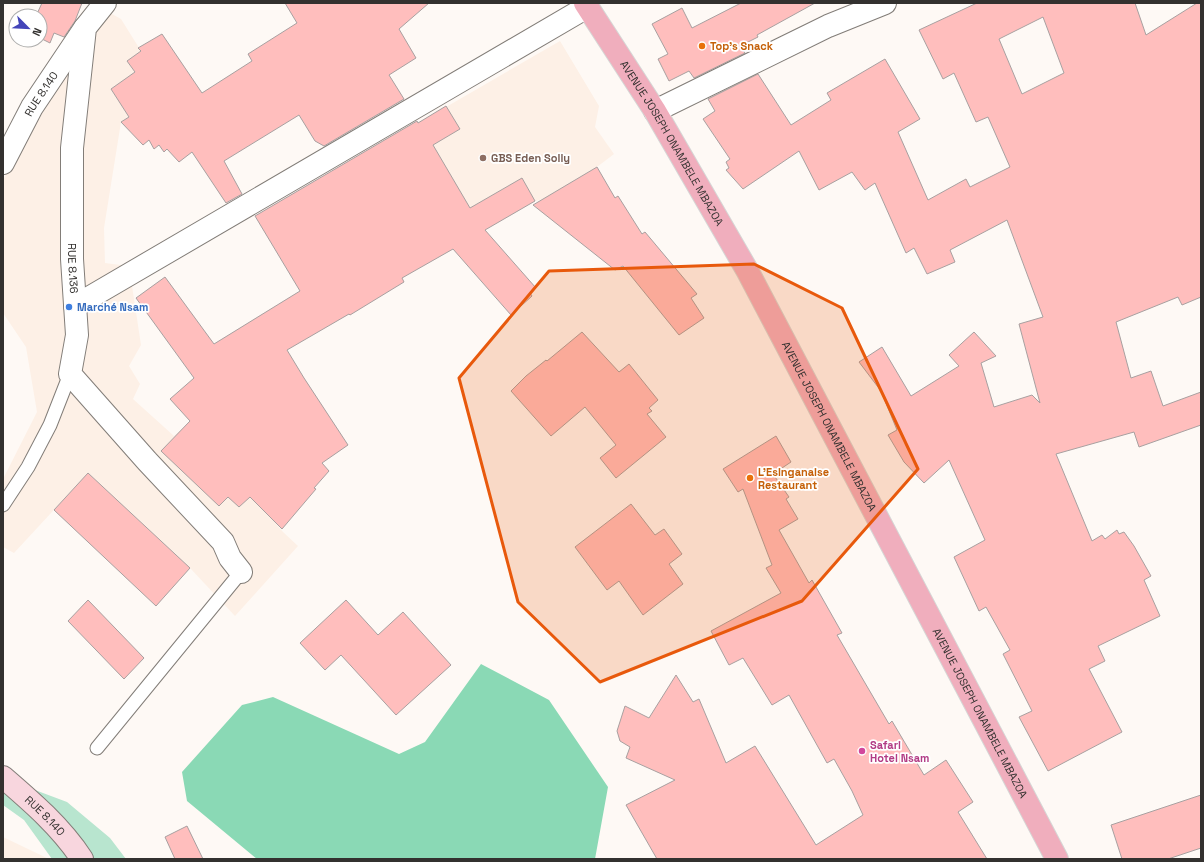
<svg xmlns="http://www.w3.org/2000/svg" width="1204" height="862" font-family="'Space Grotesk',sans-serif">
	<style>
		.built { fill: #fdf0e6 }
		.green { fill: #b8e5cf }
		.forest { fill: #8ad9b5 }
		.building { fill: #ffbebd; stroke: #a8a0a0; fill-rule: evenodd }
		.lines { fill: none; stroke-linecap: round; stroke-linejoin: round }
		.service-casing { stroke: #827d78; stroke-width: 15 }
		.minor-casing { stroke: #827d78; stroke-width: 24 }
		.tertiary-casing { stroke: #827d78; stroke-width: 24 }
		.secondary-casing { stroke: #827d78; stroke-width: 24 }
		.primary-casing { stroke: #d6d6d5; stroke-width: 24 }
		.service { stroke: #fff; stroke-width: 13 }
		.minor { stroke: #fff; stroke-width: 22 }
		.tertiary { stroke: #fff; stroke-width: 22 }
		.secondary { stroke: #f8d6de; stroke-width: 22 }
		.primary { stroke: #f0aebd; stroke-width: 22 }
		.marked { fill: #e8590c; fill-opacity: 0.2; stroke: #e8590c; stroke-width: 3; stroke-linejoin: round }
		.food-dot { fill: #e8710a; stroke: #fff; stroke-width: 1.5 }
		.education-dot { fill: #8d6e63; stroke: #fff; stroke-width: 1.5 }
		.shop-dot { fill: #3f7fe0; stroke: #fff; stroke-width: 1.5 }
		.hotel-dot { fill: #d1479c; stroke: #fff; stroke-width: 1.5 }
		.labels { text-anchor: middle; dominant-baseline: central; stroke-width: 3.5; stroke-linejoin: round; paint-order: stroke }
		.food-label { font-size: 11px; font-weight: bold; fill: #c56008; stroke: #fff; text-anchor: start }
		.street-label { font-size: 11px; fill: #33312f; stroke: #fff }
		.education-label { font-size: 11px; font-weight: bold; fill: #785e54; stroke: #fff; text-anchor: start }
		.shop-label { font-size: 11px; font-weight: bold; fill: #366cbe; stroke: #fff; text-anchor: start }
		.hotel-label { font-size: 11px; font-weight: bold; fill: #b23c85; stroke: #fff; text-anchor: start }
	</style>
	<rect width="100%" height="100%" fill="#fef9f5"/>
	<path class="built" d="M103 9 121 19 141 51 127 61 135 72 111 89 129 117 121 122 104 228 105 263 129 266 141 345 129 366 140 384 133 399 174 436 183 428 252 495 283 532 298 546 235 616 190 568 88 473 14 553 3 547V479L37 412 26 347 3 313V181L15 153Z
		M560 41 599 106 595 127 614 154 597 167 544 199 535 201 414 271 351 162Z
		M3 837 49 859H3Z"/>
	<path class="green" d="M3 778 67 802 110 838 126 859H52L24 820 3 805Z"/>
	<path class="forest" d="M481 664 549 700 608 787 595 859H257L187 801 182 772 242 705 273 697 399 754 425 742Z"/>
	<path class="building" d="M42 3H82L75 21 64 37 54 33 50 43 40 38V16H36Z
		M285 3H429L399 29 416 58 389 75 404 99 324 146 315 141 299 115 224 161 242 194 226 203 192 152 179 162 167 149 164 152 159 145 154 149 149 140 143 145 121 122 129 117 111 89 135 72 127 61 141 51 138 48 162 34 202 93 252 61 248 54 297 23Z
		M741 3H815L757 35 758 37 740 46 745 53 694 78 689 71 669 81 658 59 668 54 652 24 682 8 692 28Z
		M977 3H1135L1146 35 1197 3H1201V297L1182 305 1178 297 1116 322 1131 378 1151 371 1163 406 1201 392V425L1139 447 1134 432 1056 454 1092 541 1102 535 1105 539 1117 530 1119 534 1124 532 1134 546 1151 576 1144 580 1160 616 1098 646 1105 661 1089 669 1122 732 1048 771 1019 717 1032 711 1003 654 1010 650 986 607 979 611 954 557 985 540 949 460 924 483 904 462 888 435 897 430 881 391 859 362 882 347 911 396 959 366 949 355 974 332 996 356 981 363 994 407 1032 395 1040 403 1019 324 1043 317 1007 220 950 250 955 262 927 274 914 248 906 253 875 183 865 190 852 172 819 190 799 151 743 189 726 170 729 168 726 162 730 159 703 119 715 111 708 99 758 74 791 125 831 100 827 93 885 59 920 119 898 132 928 200 966 179 970 187 1010 167 988 117 976 122 954 73 943 79 919 30ZM1043 17 1064 73 1022 94 999 39Z
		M446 106 460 129 433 145 470 208 522 178 535 201 485 230 536 288 530 293 532 296 511 315 453 249 402 278 404 282 350 315 349 314 287 350 304 378 348 445 322 463 329 471 314 488 316 489 282 529 250 497 239 507 228 497 219 506 161 451 190 421 170 399 194 378 136 298 165 277 214 344 300 291 255 216 417 121 418 123Z
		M597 167 615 198 618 196 642 234 645 232 697 294 691 298 704 318 679 335 623 266 615 270 533 205Z
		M582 332 619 372 629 364 658 400 649 408 652 411 647 414 666 437 616 478 600 458 616 445 585 407 551 436 511 391 526 376 546 360 547 361Z
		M776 436 791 462 773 474 789 497 786 499 798 519 779 530 809 583 812 580 842 633 837 635 889 724 892 721 924 775 946 760 973 802 958 812 987 859H657L626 805 675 780 626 758 630 747 620 741 617 731 625 706 649 718 676 675 693 702 699 699 726 763 755 746 816 845 863 815 852 791 834 759 827 763 789 695 772 705 743 658 729 665 711 631 781 593 766 568 772 565 743 489 738 492 723 469Z
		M88 473 190 568 156 606 54 510Z
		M631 504 655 535 664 529 682 554 669 564 683 584 643 615 619 581 607 590 575 547Z
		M88 600 144 658 124 679 68 621Z
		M346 600 378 635 403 612 451 665 396 715 341 655 325 670 300 643Z
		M1201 795V848L1168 859H1122L1111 825Z
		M187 826 203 859H175L165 837Z"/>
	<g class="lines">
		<g class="service-casing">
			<path id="service" d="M3 505 28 467 50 425 70 374
				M97 748 241 572"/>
		</g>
		<g class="minor-casing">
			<g id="minor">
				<path id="s1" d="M105 3 85 28 72 148V259L77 335 70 374 147 461 223 542 230 558 241 572"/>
				<path d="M655 111 828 26 885 3"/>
				<path d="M75 306 587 7"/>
			</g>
		</g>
		<g class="tertiary-casing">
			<g id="tertiary">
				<path id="s2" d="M3 163 32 107 85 28"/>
			</g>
		</g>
		<g class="secondary-casing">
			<g id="secondary">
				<path id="s3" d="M3 777C32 802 61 827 82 859"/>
			</g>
		</g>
		<g class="primary-casing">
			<g id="primary">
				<path id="s4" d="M585 3 655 111 747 270 1057 859"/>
			</g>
		</g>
		<use href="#service" class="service"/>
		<use href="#minor" class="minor"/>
		<use href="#tertiary" class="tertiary"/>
		<use href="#secondary" class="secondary"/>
		<use href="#primary" class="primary"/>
	</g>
	<path class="marked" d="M754 264 842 308 918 469 802 601 600 682 518 602 459 378 549 271Z"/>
	<g class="food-dot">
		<circle cx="702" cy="46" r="4"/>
		<circle cx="750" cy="478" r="4"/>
	</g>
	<circle class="education-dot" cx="483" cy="158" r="4"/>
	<circle class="shop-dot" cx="69" cy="307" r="4"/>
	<circle class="hotel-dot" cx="862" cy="751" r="4"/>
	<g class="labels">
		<g class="food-label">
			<text x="710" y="46">Top's Snack</text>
			<text x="758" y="472">L'Esinganaise<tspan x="758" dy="13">Restaurant</tspan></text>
		</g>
		<g class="street-label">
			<text stroke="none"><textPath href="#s2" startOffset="79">RUE 8.140</textPath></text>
			<text stroke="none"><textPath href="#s4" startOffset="165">AVENUE JOSEPH ONAMBELE MBAZOA</textPath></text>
			<text stroke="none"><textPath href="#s1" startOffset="273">RUE 8.136</textPath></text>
			<text stroke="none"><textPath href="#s4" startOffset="489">AVENUE JOSEPH ONAMBELE MBAZOA</textPath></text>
			<text stroke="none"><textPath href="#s4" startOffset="813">AVENUE JOSEPH ONAMBELE MBAZOA</textPath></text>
			<text stroke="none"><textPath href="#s3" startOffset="57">RUE 8.140</textPath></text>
		</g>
		<g class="education-label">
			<text x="491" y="158">GBS Eden Solly</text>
		</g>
		<g class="shop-label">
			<text x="77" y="307">Marché Nsam</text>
		</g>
		<g class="hotel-label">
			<text x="870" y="745">Safari<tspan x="870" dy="13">Hotel Nsam</tspan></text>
		</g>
	</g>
	<rect width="1204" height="862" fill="none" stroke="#33312f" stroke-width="8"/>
	<g transform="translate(28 28) rotate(114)"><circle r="19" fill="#ffffff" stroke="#adadac"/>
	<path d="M0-3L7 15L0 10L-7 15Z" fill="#4344b9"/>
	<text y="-6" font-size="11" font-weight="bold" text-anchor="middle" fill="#33312f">N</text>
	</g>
</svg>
